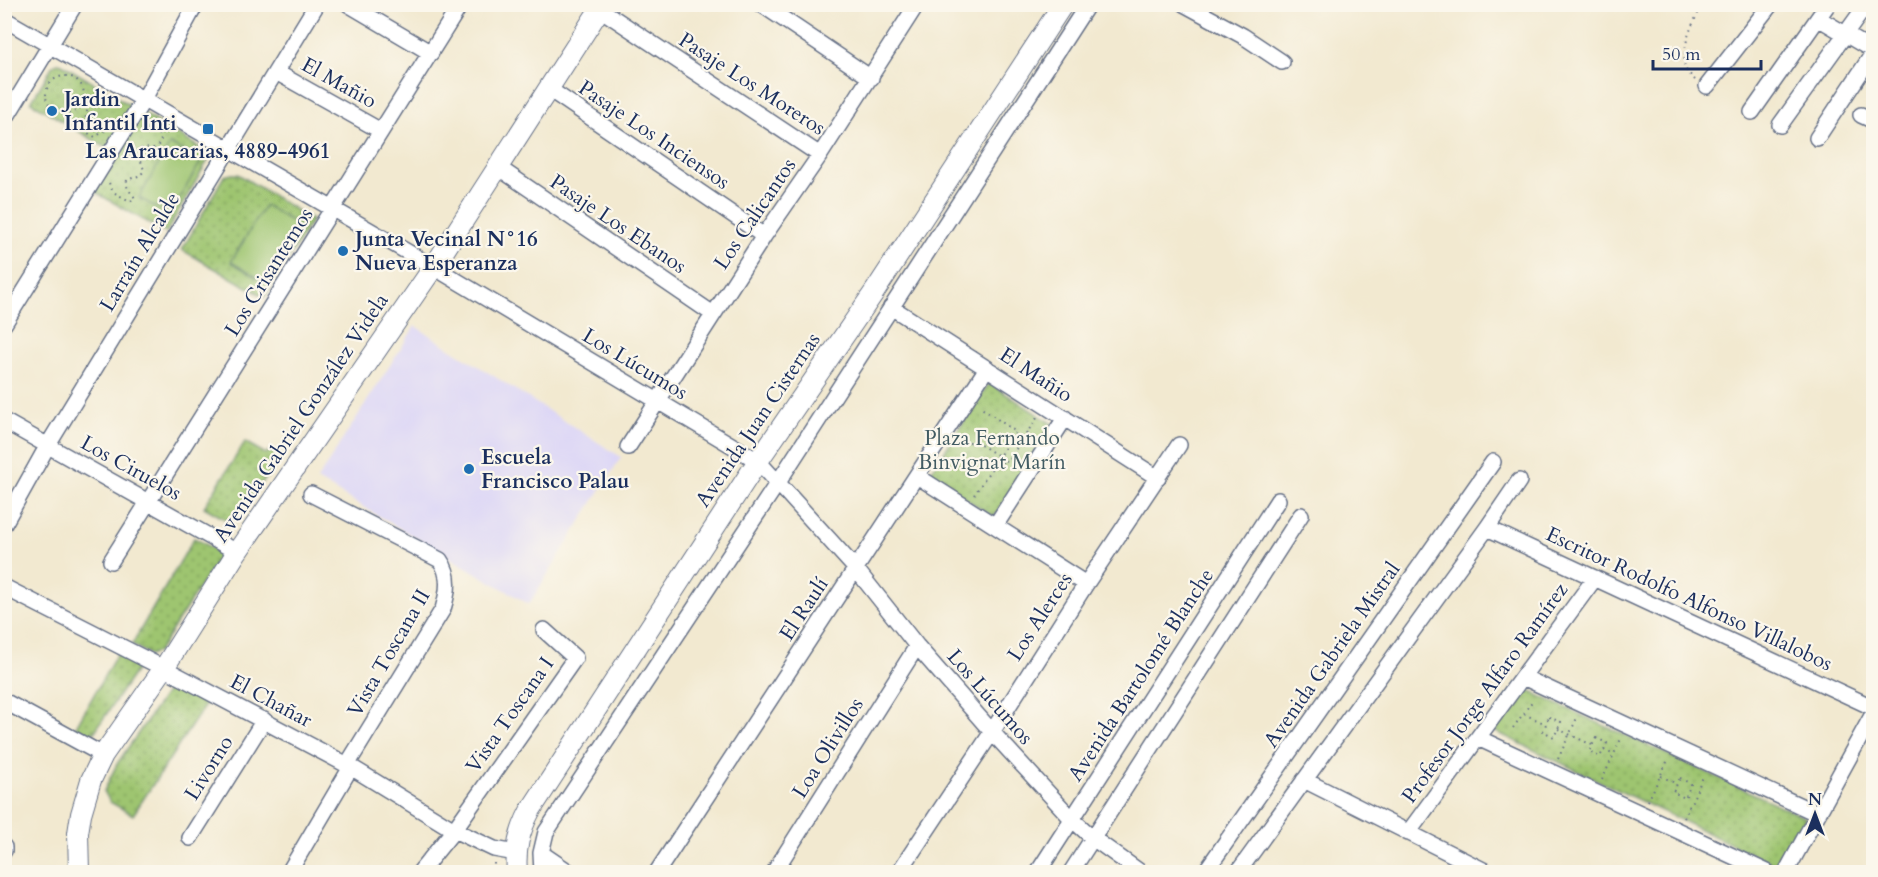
<svg xmlns="http://www.w3.org/2000/svg" width="1878" height="877" font-family="Cardo,serif">
	<style>
		.built { fill: #dcd6f6 }
		.green { fill: url(#green-dots); stroke: #5c7a67; stroke-width: 1.5 }
		.pitch { fill: #9ec570; stroke: #5c7a67; stroke-width: 1.5 }
		.lines { fill: none; stroke-linecap: round; stroke-linejoin: round }
		.minor-casing { stroke: #667086; stroke-width: 18 }
		.major-casing { stroke: #667086; stroke-width: 22 }
		.path { stroke: #667086; stroke-width: 2; stroke-dasharray: 1.5 4.5; stroke-linecap: butt }
		.minor { stroke: #fff; stroke-width: 15 }
		.major { stroke: #fff; stroke-width: 20 }
		.poi-dot { fill: #1f6fb2; stroke: #fbf7ec; stroke-width: 2 }
		.labels { text-anchor: middle; dominant-baseline: central; stroke-width: 4.5; stroke-linejoin: round; paint-order: stroke }
		.street-label { font-size: 21px; fill: #1b2f5e; stroke: #fbf7ec }
		.poi-label { font-size: 21px; font-weight: bold; fill: #1b2f5e; stroke: #fbf7ec; text-anchor: start }
		.park-label { font-size: 21px; fill: #425c63; stroke: #fbf7ec }
	</style>
	<defs>
		<pattern id="green-dots" width="8" height="8" patternUnits="userSpaceOnUse" patternTransform="scale(1.5)"><rect width="8" height="8" fill="#9ec570"/><path d="M2 2h.1M6 6h.1" fill="none" stroke="#80a05f" stroke-width="1.8" stroke-linecap="round"/></pattern>
	</defs>
	<rect width="100%" height="100%" fill="#fbf7ec"/>
	<filter id="ink" filterUnits="userSpaceOnUse"><feTurbulence type="fractalNoise" baseFrequency=".0167" numOctaves="2"/><feDisplacementMap in="SourceGraphic" scale="12" xChannelSelector="R" yChannelSelector="G"/><feConvolveMatrix kernelMatrix="1 2 1 2 8 2 1 2 1" color-interpolation-filters="sRGB"/></filter>
	<filter id="wash" filterUnits="userSpaceOnUse"><feTurbulence type="fractalNoise" baseFrequency=".008" numOctaves="4" result="noise"/><feDisplacementMap in="SourceGraphic" scale="24" xChannelSelector="R" yChannelSelector="G"/><feGaussianBlur stdDeviation="1.35" result="paint"/><feColorMatrix in="noise" values="0 0 0 0 0 0 0 0 0 0 0 0 0 0 0 0 0 1.4 0 .05"/><feComposite in="paint" operator="in"/></filter>
	<g filter="url(#wash)">
		<rect width="100%" height="100%" fill="#f2e9d0"/>
		<path class="built" d="M415 326 621 457 529 604 317 480Z"/>
		<path class="green" d="M58 63 62 64 205 151 208 160 166 233 95 192 116 154 31 102 53 65Z
			M232 174H238L312 220 265 297 182 250 224 176Z
			M989 383 1054 425 994 517 929 475Z
			M245 442 266 454 269 451 282 457 235 518 228 521 204 507Z
			M194 538 216 550 219 557 158 652 149 655 132 644Z
			M118 652 136 660V670L89 740 74 730Z
			M174 681 207 702 133 815 110 802 104 791 117 764Z
			M1524 689 1807 818 1781 868 1492 730Z"/>
		<path class="pitch" d="M170 144 201 161 170 215 139 198Z
			M265 205 299 226 265 282 231 262Z"/>
	</g>
	<g filter="url(#ink)">
		<g class="lines">
			<g class="minor-casing">
				<path id="minor" d="M348 4 431 53
					M761 4 871 78
					M1184 4 1243 36 1282 62
					M600 9 820 155
					M1818 18 1874 51
					M4 19 442 272 758 461 856 569 917 646 992 732 1073 820 1094 839 1140 872
					M276 72 381 131
					M1707 86 1771 4
					M549 89 764 236
					M1752 112 1828 4
					M1861 115 1874 121
					M4 121 75 4
					M1780 125 1867 4
					M1817 138 1874 52
					M499 168 713 314
					M891 307 1158 478
					M4 324 144 99 196 4
					M4 421 237 552
					M628 447 764 236 820 155 917 4
					M917 476 1086 584
					M311 494 440 560C451 575 448 592 443 609L347 765
					M4 524 48 445 317 4
					M995 526 1065 418
					M1487 528 1874 708
					M111 561 461 4
					M4 587 175 674 351 767 454 830 494 849 516 853
					M1523 677 1818 814
					M4 701 103 755
					M1478 738 1767 872
					M1304 780 1487 872
					M1408 833 1595 578
					M190 838 264 720
					M4 847V851
					M541 853 569 872
					M289 872 351 767
					M420 872 454 830 575 658 544 630
					M542 872 541 853 546 832 777 484 1088 4
					M657 872 987 368
					M774 872 917 646
					M899 872 992 732 1086 584 1179 445
					M1038 872 1278 500
					M1071 872 1301 515
					M1205 872 1493 462
					M1238 872 1487 528 1519 481
					M1786 872 1874 712"/>
			</g>
			<g class="major-casing">
				<path id="major" d="M79 872 78 833 81 814 91 780 103 755 164 668 237 552 433 268 603 4
					M517 872C515 850 519 832 530 811L758 461 875 291 1063 4"/>
			</g>
			<path class="path" d="M46 95a19 19 0 1 1 38 0a19 19 0 1 1-38 0Z
				M1695 80 1685 69C1682 44 1691 26 1703 4
				M81 105H87L88 107 84 125 88 133 95 137 106 130
				M87 105C91 98 96 94 105 95
				M109 183 113 192 130 201 133 200 135 198C131 192 125 188 127 180L141 175 144 170 137 149 154 148 161 143C161 133 153 128 143 130
				M957 443C976 439 983 447 999 456L1016 432 980 407
				M974 495 993 466 998 469 1004 459 1007 462 1037 418
				M1524 714 1546 724
				M1549 717 1561 722 1554 737 1543 731Z
				M1513 728 1533 700
				M1558 729 1592 745
				M1596 738 1607 743 1600 757 1589 752Z
				M1604 750 1614 755
				M1558 759 1577 718
				M1661 776 1677 784
				M1680 778 1691 784 1685 798 1673 792Z
				M1602 780 1621 739
				M1648 801 1668 760
				M1684 818 1703 777
				M494 863V872"/>
			<use href="#minor" class="minor"/>
			<use href="#major" class="major"/>
		</g>
	</g>
	<g class="poi-dot">
		<circle cx="52" cy="111" r="6"/>
		<rect x="202" y="123" width="12" height="12" rx="3"/>
		<circle cx="343" cy="251" r="6"/>
		<circle cx="469" cy="469" r="6"/>
	</g>
	<g class="labels">
		<g class="street-label">
			<text transform="translate(339 83) rotate(29)">El Mañio</text>
			<text transform="translate(752 84) rotate(33)">Pasaje Los Moreros</text>
			<text transform="translate(654 135) rotate(34)">Pasaje Los Inciensos</text>
			<text transform="translate(755 214) rotate(-56)">Los Calicantos</text>
			<text transform="translate(618 224) rotate(34)">Pasaje Los Ebanos</text>
			<text transform="translate(140 252) rotate(-59)">Larraín Alcalde</text>
			<text transform="translate(269 272) rotate(-58)">Los Crisantemos</text>
			<text transform="translate(635 364) rotate(31)">Los Lúcumos</text>
			<text transform="translate(1036 375) rotate(33)">El Mañio</text>
			<text transform="translate(301 418) rotate(-56)">Avenida Gabriel González Videla</text>
			<text transform="translate(758 420) rotate(-56)">Avenida Juan Cisternas</text>
			<text transform="translate(131 468) rotate(29)">Los Ciruelos</text>
			<text transform="translate(1689 599) rotate(25)">Escritor Rodolfo Alfonso Villalobos</text>
			<text transform="translate(804 609) rotate(-57)">El Raulí</text>
			<text transform="translate(1040 617) rotate(-57)">Los Alerces</text>
			<text transform="translate(389 653) rotate(-60)">Vista Toscana II</text>
			<text transform="translate(1332 655) rotate(-55)">Avenida Gabriela Mistral</text>
			<text transform="translate(1141 675) rotate(-57)">Avenida Bartolomé Blanche</text>
			<text transform="translate(1485 693) rotate(-54)">Profesor Jorge Alfaro Ramírez</text>
			<text transform="translate(990 697) rotate(49)">Los Lúcumos</text>
			<text transform="translate(271 701) rotate(28)">El Chañar</text>
			<text transform="translate(510 715) rotate(-55)">Vista Toscana I</text>
			<text transform="translate(828 748) rotate(-58)">Loa Olivillos</text>
			<text transform="translate(209 768) rotate(-58)">Livorno</text>
		</g>
		<g class="poi-label">
			<text x="64" y="99">Jardin<tspan x="64" dy="24">Infantil Inti</tspan></text>
			<text x="208" y="151" text-anchor="middle">Las Araucarias, 4889-4961</text>
			<text x="355" y="239">Junta Vecinal N°16<tspan x="355" dy="24">Nueva Esperanza</tspan></text>
			<text x="481" y="457">Escuela<tspan x="481" dy="24">Francisco Palau</tspan></text>
		</g>
		<g class="park-label">
			<text x="992" y="438">Plaza Fernando<tspan x="992" dy="24">Binvignat Marín</tspan></text>
		</g>
	</g>
	<rect width="1878" height="877" fill="none" stroke="#fbf7ec" stroke-width="24"/>
	<g transform="translate(1815 814)" stroke="#fbf7ec" stroke-width="4.5" paint-order="stroke">
	<path d="M0-4.5L10 22L0 15L-10 22Z" fill="#1b2f5e"/>
	<text y="-9" font-size="16" font-weight="bold" text-anchor="middle" fill="#1b2f5e">N</text>
	</g>
	<path d="M1653 60v9h108v-9" fill="none" stroke="#1b2f5e" stroke-width="3"/>
	<text x="1662" y="60" font-size="18" fill="#1b2f5e" stroke="#fbf7ec" stroke-width="4.5" paint-order="stroke">50 m</text>
</svg>
